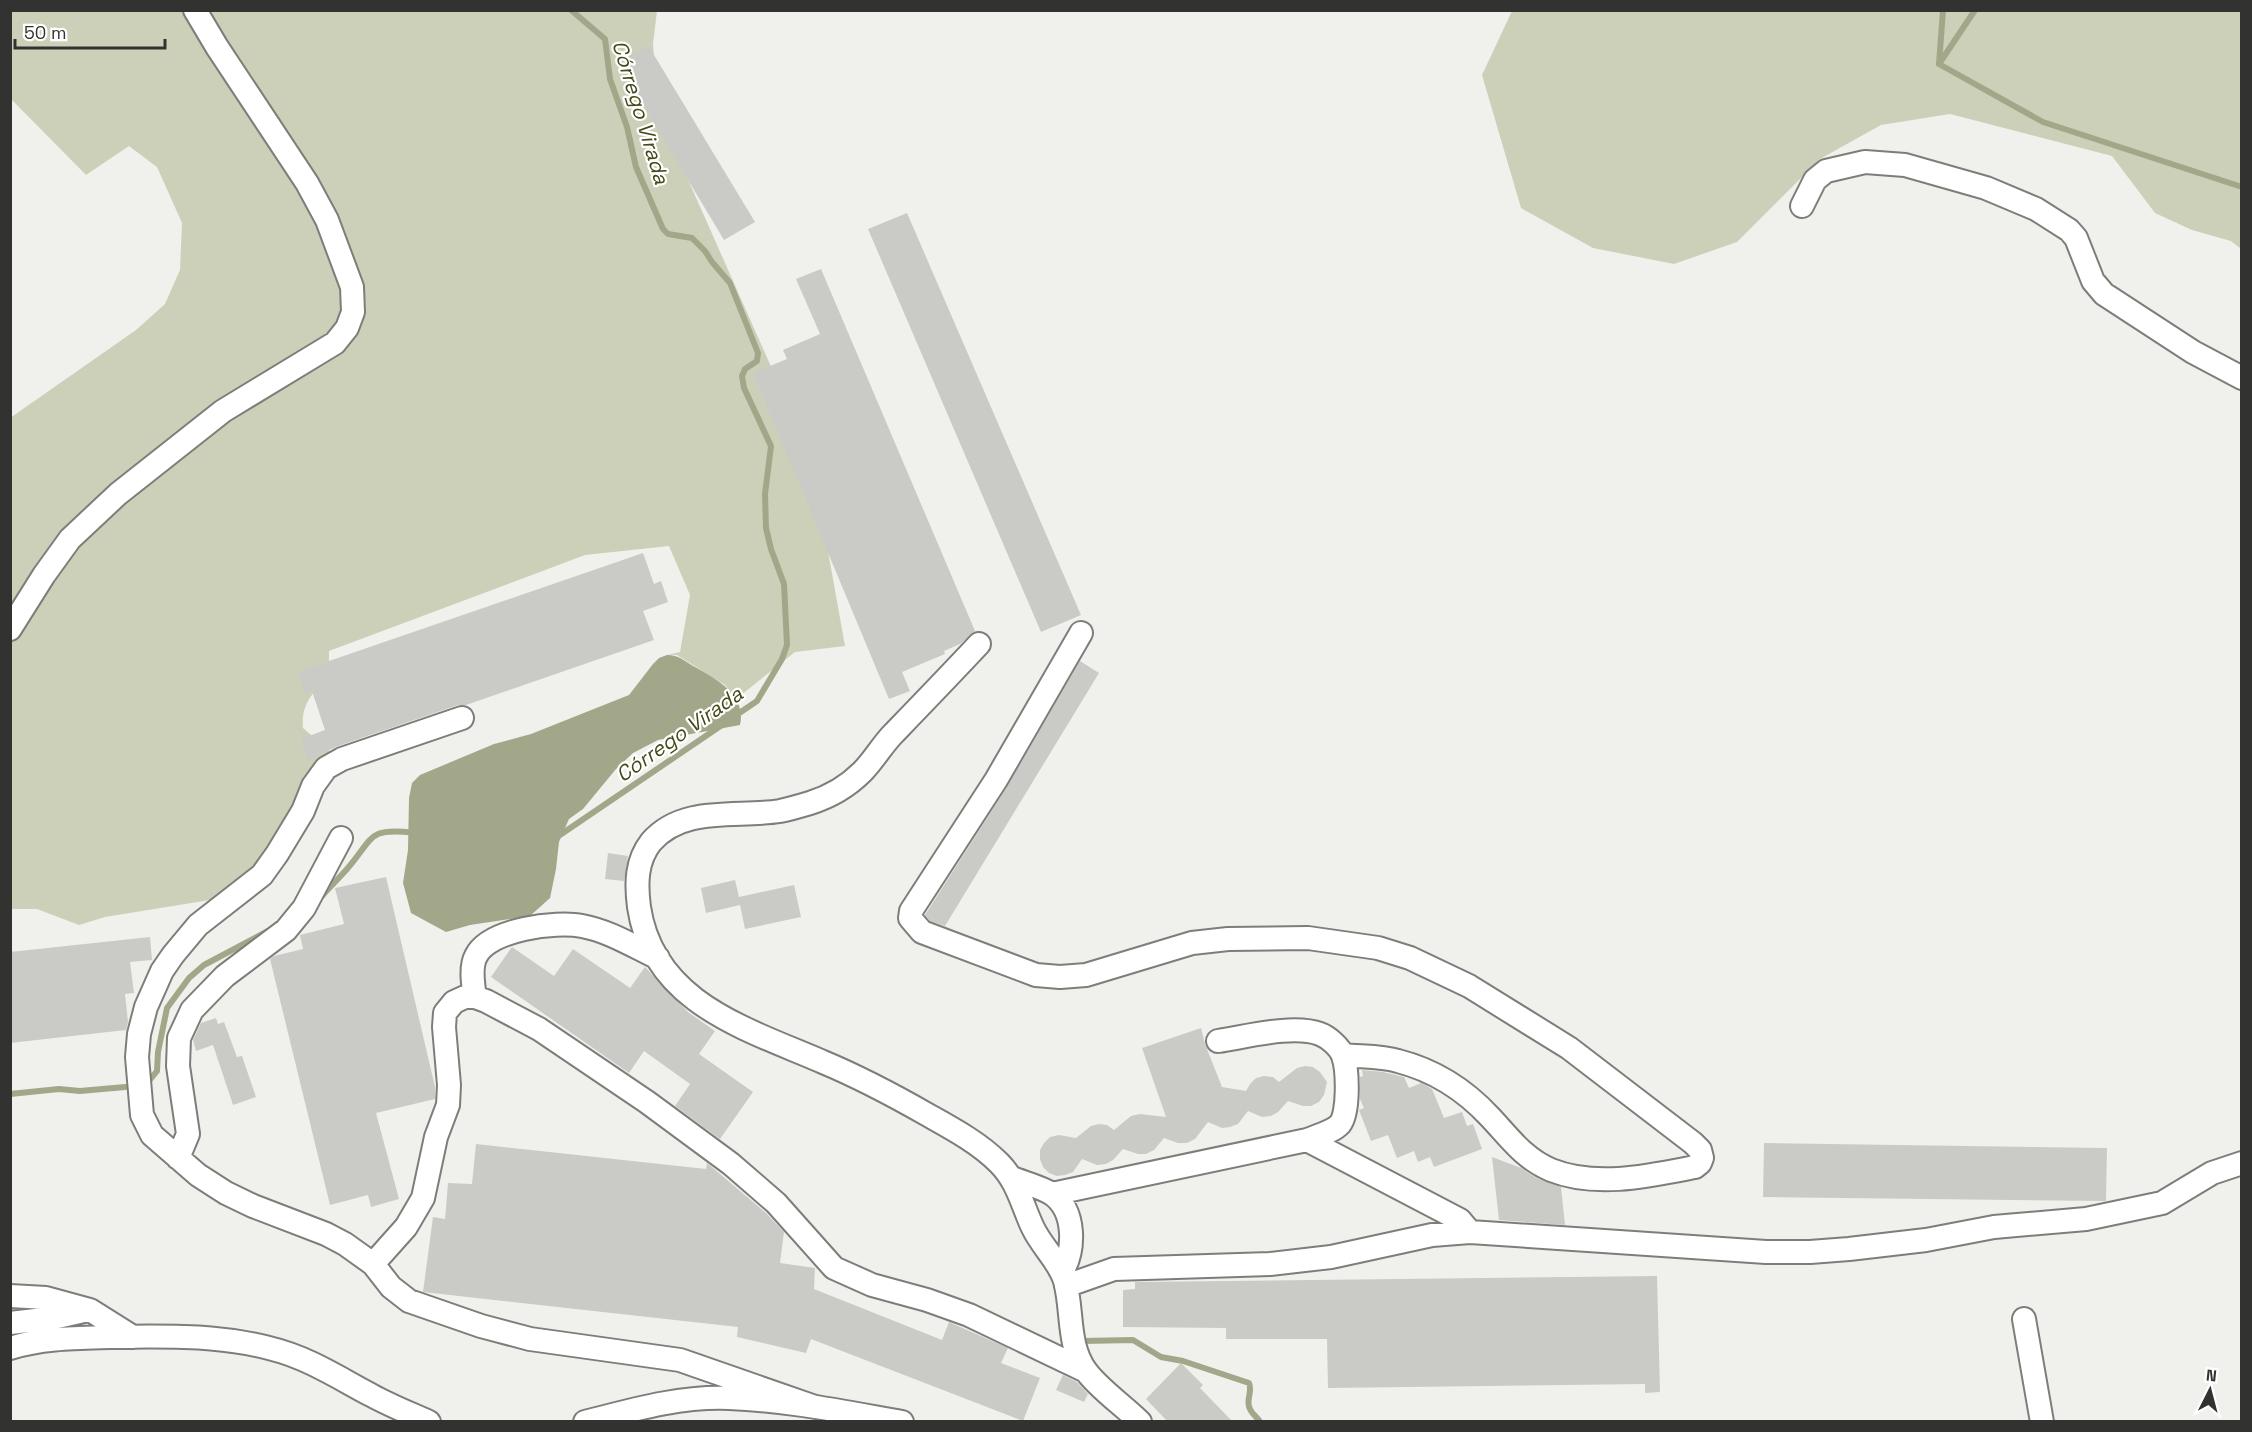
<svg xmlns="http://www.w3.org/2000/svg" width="2252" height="1432" font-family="'Space Grotesk',sans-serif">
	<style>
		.green { fill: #cdd0b9 }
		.water { fill: #a3a78a }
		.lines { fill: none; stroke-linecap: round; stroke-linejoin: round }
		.stream { stroke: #a3a78a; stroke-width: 6 }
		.building { fill: #cacbc6 }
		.minor-casing { stroke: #7d7e79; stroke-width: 26 }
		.minor { stroke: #fff; stroke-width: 22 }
		.labels { text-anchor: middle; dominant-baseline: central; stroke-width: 4.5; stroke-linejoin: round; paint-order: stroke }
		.water-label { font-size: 21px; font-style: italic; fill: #454817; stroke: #fff }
	</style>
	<rect width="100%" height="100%" fill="#f0f1ec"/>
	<path class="green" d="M11 11H657L653 44 658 112 773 371 816 484 845 646 795 652 736 699 725 685 677 655H667L680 652 690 595 669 546 585 555 329 651V676C313 693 301 703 303 728L335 756 253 893 105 917 79 925 37 909H11L10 418 136 330 165 304 180 270 182 223 157 167 129 146 86 175 11 99Z
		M1512 11H2241V249L2231 241 2192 230 2155 213 2112 156 1950 114 1881 125 1820 159 1737 242 1674 264 1593 248 1521 208 1482 75Z"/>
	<path class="water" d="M667 655C679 655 683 660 693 666 715 678 747 695 740 725L658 740 633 753 616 769 583 809 569 819 559 842 556 869 550 898 530 916 470 925 446 932 411 913 403 883 408 850 409 798 412 783 420 775 494 744 531 734 629 695 653 664 659 658Z"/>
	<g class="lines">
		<path class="stream" d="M571 10 605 39 610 79 627 127 636 167 663 229 668 234 692 238 705 251 712 262 730 283 758 353 757 361 745 369 742 376 744 388 771 446 765 494 766 528 771 549 784 584 787 645 782 659 757 701 735 716
			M1939 64 2043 122 2242 187
			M1939 64 1975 10
			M1939 64 1943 10
			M557 837 722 725
			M322 896C330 887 339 878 347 869 374 838 367 827 414 833
			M149 1081 157 1071 158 1052 167 1008 189 978 204 965 268 931
			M10 1094 59 1089 80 1091 125 1087
			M1083 1341 1133 1340 1161 1357 1183 1361 1249 1383C1253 1393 1245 1400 1250 1409 1252 1414 1257 1417 1260 1422"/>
	</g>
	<path class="building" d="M648 45 755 222 724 240 618 63Z
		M907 213 1081 615 1041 632 868 229Z
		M821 269 975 631 960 644 944 651 945 654 902 672 910 691 889 699 753 373 787 359 783 350 820 334 796 279Z
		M643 553 654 584 661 581 668 602 643 611 654 640 466 705H458L338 746 308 760 301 739 325 730 312 691 305 693 297 672Z
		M1080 661 1099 673 945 926 930 921 925 915 1007 787Z
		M608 853 628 856 624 881 605 879Z
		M386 877 435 1087V1099L376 1113 399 1199 371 1207 368 1195 330 1205 270 959 274 956 303 949 300 935 344 924 335 888Z
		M735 880 739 897 794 885 801 917 745 929 740 905 706 913 701 888Z
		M150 937 152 960 130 962 134 993 125 994 128 1022 126 1030 10 1043V952Z
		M512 947 554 976 573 949 630 988 645 967 688 1012 715 1031 699 1054 753 1092 720 1139 675 1106 690 1084 644 1051 629 1073 491 977Z
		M216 1018 218 1024 224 1022 237 1057 242 1056 256 1097 233 1105 213 1045 196 1051 193 1040 201 1023Z
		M1201 1028 1205 1044 1222 1087 1246 1091 1250 1084 1256 1078 1264 1076 1273 1077 1279 1082 1297 1068 1305 1066 1313 1067 1320 1072 1327 1082 1324 1095 1319 1102 1311 1106H1303L1288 1101 1278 1112 1271 1116 1262 1117 1248 1111 1238 1124 1230 1127 1222 1128 1208 1122 1195 1139 1187 1143H1178L1164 1138 1154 1150 1146 1154H1138L1123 1149 1113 1160 1106 1164 1097 1165 1082 1159 1073 1172 1065 1175 1057 1176 1049 1173 1043 1167 1040 1159V1150L1044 1143 1050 1137 1059 1135 1076 1138 1091 1126 1099 1124 1107 1125 1114 1130 1131 1116 1140 1114 1166 1117 1142 1048Z
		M1362 1070 1383 1072 1404 1077 1409 1088 1421 1083 1432 1089 1444 1118 1462 1112 1467 1126 1473 1124 1482 1149 1434 1167 1430 1157 1418 1162 1414 1151 1397 1158 1388 1135 1371 1141 1359 1110 1364 1108 1360 1099V1077L1363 1076Z
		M1764 1143 2107 1148 2106 1201 1763 1197Z
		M476 1144 706 1169 707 1163 766 1213 784 1232 780 1263 815 1268 814 1289 942 1340 949 1322 1008 1348 1001 1363 1040 1378 1023 1421 811 1339 806 1353 737 1337 738 1327 423 1292 433 1217 445 1219 448 1183 472 1184Z
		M1492 1157 1521 1168 1536 1178 1561 1187 1565 1225 1499 1220Z
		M1657 1276 1660 1392 1645 1393V1384L1328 1388 1327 1339H1226V1328L1123 1327V1290L1135 1289V1282Z
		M1181 1363 1203 1385 1200 1388 1233 1422H1168L1146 1399Z
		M1063 1375 1077 1382 1088 1394 1084 1402 1056 1390Z"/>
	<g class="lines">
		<g class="minor-casing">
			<path id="minor" d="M1802 206 1815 180 1826 171 1865 162 1905 165 1986 188 2036 209 2069 230 2076 238 2093 281 2104 294 2193 352 2242 378
				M10 629 44 575 70 539 118 494 223 411 335 343 347 328 353 312 352 287 327 220 307 183 217 47 195 10
				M1081 633 996 780 911 911 910 918 922 932 1036 975 1060 977 1086 975 1192 943 1228 939 1308 938 1378 948 1410 958 1469 986 1569 1048 1693 1143 1700 1150 1702 1158 1700 1163 1695 1167C1649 1176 1596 1188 1551 1170 1524 1159 1509 1137 1490 1117 1465 1090 1433 1070 1398 1061 1381 1056 1361 1057 1343 1055
				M979 644C951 674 922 704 894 733 882 745 874 760 862 772 848 786 829 797 810 803 800 806 790 809 780 811 737 818 683 805 651 842 636 861 636 884 639 907 653 1003 747 1029 823 1062 859 1077 893 1095 928 1115 953 1129 979 1143 999 1163 1018 1182 1022 1205 1033 1228 1042 1247 1059 1261 1065 1281 1073 1311 1067 1345 1086 1371 1098 1388 1124 1406 1140 1422
				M462 718 342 759 326 768 313 786 303 811 277 854 262 875 198 925 173 955 162 971 146 1007 139 1034 137 1057 142 1115 152 1135 198 1175 226 1193 253 1206 326 1234 345 1244 373 1264 391 1287 409 1301 481 1326 530 1339 680 1360 815 1407
				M475 997C473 985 470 967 476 956 489 929 556 921 582 926 609 931 633 946 658 958
				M1307 1140 1460 1220 1470 1232
				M178 1158 188 1134 178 1066 179 1038 192 1010 225 976 286 930 304 908 341 838
				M1012 1178C1025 1183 1041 1187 1052 1194 1076 1211 1075 1250 1062 1272
				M1052 1194 1307 1140C1316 1136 1333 1132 1340 1124 1349 1113 1348 1070 1343 1056 1340 1047 1328 1037 1320 1034 1293 1024 1246 1037 1218 1041
				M373 1264 406 1227 423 1198 436 1137 448 1105 449 1085 444 1027 445 1013 454 1002 465 997H475L486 1001 539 1029 647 1102 731 1164 776 1203 834 1268 872 1285 927 1300 969 1315 1086 1371
				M1066 1286 1114 1269 1270 1264 1331 1257 1432 1235 1470 1232 1766 1252H1810L1849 1249 1926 1240 1994 1227 2086 1219 2162 1203 2212 1173 2242 1163
				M10 1296 46 1298 90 1310 133 1337
				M2024 1319 2042 1422
				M10 1323 53 1318 88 1310
				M10 1348C42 1338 76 1338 110 1337 174 1336 242 1334 302 1359 326 1369 348 1383 371 1395 389 1405 409 1413 429 1422
				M585 1422C632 1410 680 1396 729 1398 787 1400 845 1412 902 1422"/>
		</g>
		<use href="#minor" class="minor"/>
	</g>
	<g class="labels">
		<g class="water-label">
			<text transform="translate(641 112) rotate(73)">Córrego Virada</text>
			<text transform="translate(679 734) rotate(-35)">Córrego Virada</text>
		</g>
	</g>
	<rect width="2252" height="1432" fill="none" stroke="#323230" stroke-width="24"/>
	<g transform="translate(2210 1390) rotate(6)" stroke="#ffffff" stroke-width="4.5" paint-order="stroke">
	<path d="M0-4.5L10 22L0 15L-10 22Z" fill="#323230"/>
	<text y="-9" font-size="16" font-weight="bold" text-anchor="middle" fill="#323230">N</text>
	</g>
	<path d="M15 39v9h150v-9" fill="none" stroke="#323230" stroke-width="3"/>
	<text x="24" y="39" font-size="18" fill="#323230" stroke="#ffffff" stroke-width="4.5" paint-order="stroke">50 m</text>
</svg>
